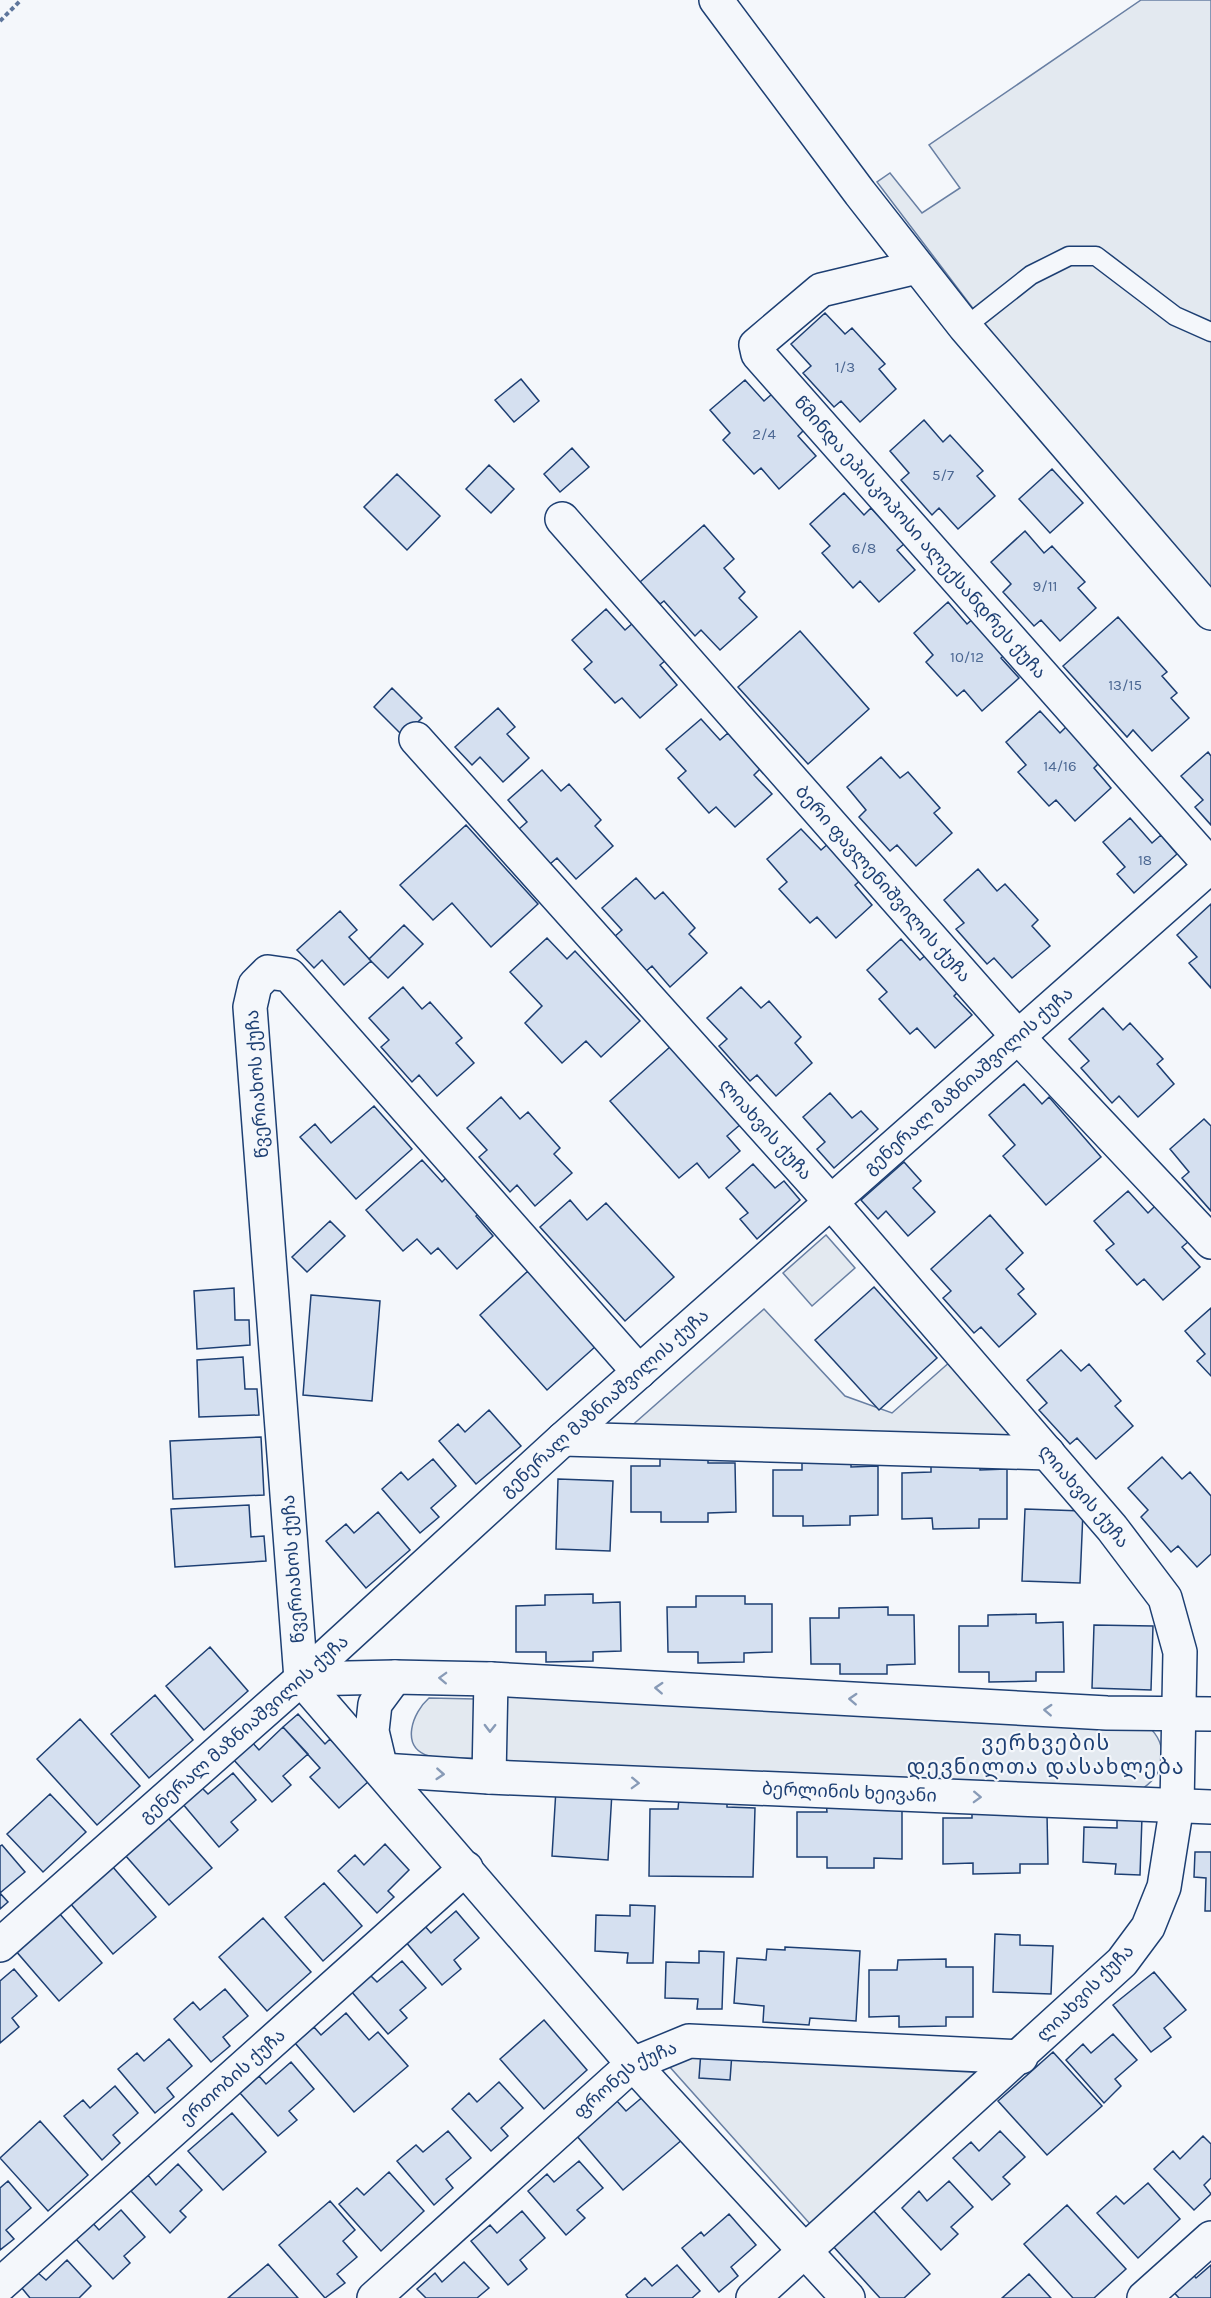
<svg xmlns="http://www.w3.org/2000/svg" width="1211" height="2298" font-family="Karla,'Noto Sans Georgian',sans-serif">
	<style>
		.green { fill: #e3e9f0; stroke: #687fa3; stroke-width: 1.5 }
		.building { fill: #d5e0f0; stroke: #1d3f73; stroke-width: 1.5 }
		.lines { fill: none; stroke-linecap: round; stroke-linejoin: round }
		.service-casing { stroke: #1d3f73; stroke-width: 21 }
		.minor-casing { stroke: #1d3f73; stroke-width: 36 }
		.path { stroke: #5e769c; stroke-width: 4; stroke-dasharray: 4.5 3; stroke-linecap: butt }
		.service { stroke: #f4f7fb; stroke-width: 18 }
		.minor { stroke: #f4f7fb; stroke-width: 33 }
		.oneway { stroke: #889bb7 }
		.labels { text-anchor: middle; dominant-baseline: central; stroke-width: 4.5; stroke-linejoin: round; paint-order: stroke }
		.number-label { font-size: 15px; fill: #4b6792 }
		.street-label { font-size: 18px; fill: #1d3f73; stroke: #f4f7fb }
		.quarter-label { font-size: 21px; letter-spacing: 1.5px; fill: #1d3f73; stroke: #f4f7fb }
	</style>
	<rect width="100%" height="100%" fill="#f4f7fb"/>
	<path class="green" d="M1141 0H1211V589L1022 373 877 182 890 173 922 213 960 188 929 145Z
		M826 1235 855 1268 812 1306 783 1273Z
		M764 1309 845 1396 892 1413 951 1361 1023 1436 628 1429Z
		M505 1696 1143 1722C1170 1742 1168 1773 1139 1791L501 1761Z
		M429 1698 475 1699 473 1758C460 1758 442 1760 429 1756 399 1747 413 1712 429 1698Z
		M660 2056 989 2070 811 2225Z"/>
	<path class="building" d="M825 313 845 334 852 328 885 364 879 369 896 389 860 422 841 401 834 407 803 373 811 366 791 344Z
		M521 379 539 401 514 422 495 400Z
		M745 380 764 401 772 394 804 430 798 436 816 456 779 489 761 468 754 474 723 440 730 433 710 410Z
		M924 420 943 442 950 435 983 471 977 476 995 496 958 529 939 508 932 515 901 480 909 473 890 451Z
		M572 448 589 467 560 492 544 474Z
		M489 465 514 489 491 513 466 489Z
		M1052 469 1083 503 1050 533 1019 499Z
		M397 474 440 516 407 550 364 507Z
		M844 493 864 515 871 508 904 544 897 550 915 570 879 602 860 581 853 588 822 553 830 546 810 524Z
		M704 525 734 559 724 568 745 592 739 598 757 617 720 650 701 630 695 636 664 601 660 604 640 582Z
		M1025 531 1044 553 1052 546 1085 582 1078 588 1096 608 1060 641 1041 620 1034 626 1003 592 1011 584 991 562Z
		M948 602 967 624 975 617 1007 653 1001 658 1019 678 982 711 964 690 957 696 926 662 933 655 914 633Z
		M606 609 625 630 633 623 666 660 660 665 677 685 640 718 622 698 615 703 584 669 592 662 572 640Z
		M1118 617 1167 672 1162 676 1177 693 1171 698 1189 718 1152 751 1133 730 1127 737 1063 666Z
		M800 631 869 709 808 764 738 687Z
		M392 688 422 718 403 736 374 707Z
		M498 708 515 727 507 734 529 758 503 782 480 757 472 765 455 747Z
		M1040 711 1060 733 1067 726 1100 762 1094 768 1111 788 1075 821 1056 800 1049 806 1018 772 1026 765 1006 742Z
		M701 719 720 740 728 733 760 769 754 775 772 794 735 827 716 807 709 813 678 778 686 771 666 749Z
		M1208 752 1211 756V825L1195 807 1203 800 1181 776Z
		M881 757 900 778 908 772 940 808 934 813 952 833 916 866 897 845 890 851 859 817 866 810 847 787Z
		M542 770 561 791 569 784 601 820 595 826 613 846 576 879 557 858 550 864 519 829 527 822 508 800Z
		M1130 818 1152 843 1161 835 1177 854 1134 893 1117 874 1125 867 1103 842Z
		M466 825 538 904 491 947 452 903 433 920 400 885Z
		M801 829 821 850 829 843 861 880 855 885 872 905 836 938 817 917 810 923 779 889 787 882 767 859Z
		M978 869 997 891 1005 884 1038 920 1032 926 1050 946 1012 978 994 958 987 964 956 929 964 923 944 900Z
		M636 878 655 899 663 892 695 928 689 934 707 953 670 987 652 966 645 972 614 937 622 930 602 908Z
		M1211 904V988L1189 963 1197 957 1177 935Z
		M340 911 357 930 349 937 371 961 344 985 322 960 314 968 297 950Z
		M404 925 423 944 388 978 369 959Z
		M547 938 567 959 575 951 640 1021 601 1057 586 1041 562 1063 525 1023 542 1006 510 972Z
		M901 939 920 960 928 953 960 990 954 996 972 1015 935 1048 917 1028 910 1034 879 999 887 992 867 970Z
		M403 987 422 1009 430 1002 462 1038 456 1043 474 1063 437 1096 419 1075 412 1082 381 1047 389 1040 369 1018Z
		M741 987 761 1008 769 1001 801 1037 795 1043 812 1063 776 1096 757 1075 750 1081 719 1046 727 1039 707 1018Z
		M1103 1008 1123 1030 1130 1023 1163 1059 1157 1064 1174 1084 1138 1117 1119 1096 1112 1103 1081 1068 1089 1061 1069 1039Z
		M671 1046 741 1124 727 1136 740 1151 709 1178 697 1163 679 1178 610 1101Z
		M1024 1084 1042 1104 1049 1097 1101 1157 1046 1205 1003 1156 1015 1145 989 1115Z
		M830 1093 852 1118 861 1111 878 1129 834 1168 817 1149 825 1142 803 1117Z
		M501 1097 520 1119 528 1112 560 1148 554 1154 572 1173 535 1206 517 1185 510 1192 479 1157 487 1150 467 1128Z
		M374 1106 412 1149 356 1199 300 1137 315 1124 331 1143Z
		M1204 1119 1211 1126V1211L1182 1178 1189 1172 1170 1149Z
		M422 1160 442 1182 450 1174 482 1211 476 1216 493 1236 457 1269 438 1248 431 1254 417 1239 403 1251 366 1210Z
		M904 1162 921 1181 913 1188 935 1212 908 1236 886 1211 878 1219 861 1200Z
		M753 1164 775 1188 784 1181 800 1200 757 1239 740 1219 748 1213 726 1188Z
		M1128 1191 1148 1213 1156 1205 1188 1242 1182 1247 1200 1267 1163 1300 1144 1279 1137 1285 1106 1250 1114 1244 1094 1221Z
		M570 1200 587 1220 606 1203 674 1277 625 1321 540 1227Z
		M990 1215 1023 1253 1006 1269 1024 1289 1018 1294 1036 1314 999 1347 981 1327 974 1333 943 1298 951 1291 931 1269Z
		M330 1221 345 1236 307 1272 292 1257Z
		M528 1271 596 1346 547 1390 480 1315Z
		M874 1287 937 1358 879 1410 815 1340Z
		M234 1288 235 1320H249L250 1345 197 1349 194 1291Z
		M311 1295 380 1301 372 1401 303 1395Z
		M1211 1308V1376L1197 1361 1205 1354 1185 1331Z
		M1061 1350 1081 1371 1089 1364 1121 1401 1115 1406 1133 1426 1096 1459 1077 1438 1070 1444 1039 1410 1047 1403 1027 1380Z
		M243 1357 245 1389H257L259 1415 199 1417 197 1360Z
		M489 1410 521 1446 476 1484 439 1441 458 1424 465 1432Z
		M261 1437 264 1495 173 1499 170 1441Z
		M708 1455V1463H735L736 1512 708 1513V1522H661V1512H631V1466H660V1456Z
		M1162 1457 1182 1479 1190 1472 1211 1496V1554L1197 1567 1178 1546 1171 1552 1141 1517 1148 1510 1128 1488Z
		M851 1458V1467L878 1466V1515L850 1516V1525L803 1526V1516H773V1470H802V1459Z
		M433 1459 456 1486 431 1508 439 1517 420 1533 382 1489 401 1472 408 1480Z
		M931 1462H980V1470L1007 1469V1519H979V1528L933 1529 932 1518 902 1519V1473L931 1472Z
		M558 1479 613 1481 610 1551 556 1549Z
		M249 1505 251 1537 264 1536 266 1561 175 1567 171 1509Z
		M1025 1509 1083 1511 1080 1583 1022 1581Z
		M378 1512 410 1550 366 1588 326 1541 346 1524 354 1533Z
		M593 1594V1603L620 1602 621 1651 593 1652V1661L546 1662V1652H516V1606L545 1605V1595Z
		M696 1596H745V1604H772V1652L744 1653V1662L698 1663V1652H668L667 1607H696Z
		M888 1607V1615H914L915 1664 887 1665V1674H840V1664H811L810 1618H839V1608Z
		M1036 1614V1623L1063 1622 1064 1672H1036V1681L989 1682V1672H959V1626H988V1615Z
		M1094 1625 1153 1626 1151 1690 1092 1688Z
		M210 1647 248 1691 204 1730 166 1686Z
		M155 1695 193 1740 149 1778 111 1734Z
		M298 1714 325 1744 330 1739 369 1781 339 1808 310 1777 320 1768 283 1727Z
		M80 1719 140 1786 97 1825 37 1759Z
		M283 1727 308 1754 283 1776 291 1785 272 1802 233 1759 252 1742 259 1750Z
		M233 1773 256 1800 231 1822 238 1830 219 1847 182 1803 201 1787 208 1794Z
		M556 1789 612 1792 608 1860 552 1856Z
		M50 1794 86 1832 43 1872 7 1834Z
		M679 1799H727V1807L755 1808 753 1877 649 1876 650 1809H678Z
		M826 1801H875V1810L902 1809V1859L874 1858V1868H827V1857H797V1812H827Z
		M972 1807 1047 1814 1048 1864H1020V1873L973 1874V1863L943 1864V1818H972Z
		M1117 1816 1142 1817 1140 1875 1115 1874 1116 1864 1083 1862 1084 1827 1117 1828Z
		M168 1818 212 1868 169 1905 125 1855Z
		M385 1844 409 1870 388 1891 394 1897 377 1913 338 1871 355 1855 364 1865Z
		M2 1845 25 1872 0 1893 8 1902 0 1909V1846Z
		M1195 1852H1211V1911H1205L1206 1878 1194 1877Z
		M112 1866 156 1917 113 1954 70 1903Z
		M324 1883 362 1926 323 1961 285 1917Z
		M630 1905 655 1906 653 1963H627L628 1953 595 1951 596 1915 630 1916Z
		M456 1911 479 1938 454 1960 461 1969 442 1985 405 1941 424 1925 431 1933Z
		M59 1913 102 1963 59 2001 15 1950Z
		M263 1918 311 1972 267 2011 219 1957Z
		M995 1934 1020 1935V1945L1053 1946 1051 1994 993 1992Z
		M785 1947 860 1951 856 2021 810 2018 809 2025 763 2022 764 2006 734 2003 737 1958 766 1960 767 1949 785 1950Z
		M699 1951 724 1952 722 2009H697L698 1999 665 1998 666 1962 699 1963Z
		M946 1959V1967H973V2017H946V2026L899 2027V2016L869 2017V1970H897L898 1960Z
		M402 1961 426 1988 400 2010 407 2018 388 2034 351 1991 370 1975 377 1982Z
		M14 1969 37 1996 12 2018 19 2027 0 2043V1981Z
		M1154 1972 1186 2010 1164 2028 1171 2037 1151 2052 1113 2005Z
		M225 1989 248 2016 223 2037 230 2046 211 2062 174 2019 193 2002 200 2010Z
		M346 2013 369 2040 378 2032 408 2066 354 2112 295 2043 314 2027 321 2035Z
		M544 2020 587 2070 544 2109 500 2059Z
		M1113 2034 1137 2060 1115 2079 1121 2086 1104 2103 1066 2060 1083 2044 1091 2053Z
		M169 2039 192 2066 167 2088 174 2097 155 2113 118 2069 137 2053 144 2061Z
		M701 2051 732 2053 730 2080 699 2078Z
		M1053 2052 1102 2106 1047 2155 998 2101Z
		M291 2062 314 2089 289 2111 297 2120 278 2136 240 2093 259 2076 266 2084Z
		M499 2082 523 2108 501 2128 508 2136 491 2151 452 2109 469 2093 477 2102Z
		M115 2086 138 2113 113 2135 120 2143 102 2160 64 2116 83 2100 90 2108Z
		M645 2095 683 2139 623 2190 576 2135 616 2100 626 2111Z
		M232 2113 266 2152 223 2190 188 2151Z
		M40 2121 88 2175 48 2211 0 2158Z
		M448 2131 471 2158 446 2179 453 2188 434 2205 397 2161 416 2145 423 2152Z
		M1000 2131 1025 2157 1003 2177 1010 2184 992 2200 953 2158 971 2142 979 2151Z
		M1203 2136 1211 2144V2178L1204 2185 1211 2194 1194 2210 1154 2169 1173 2151 1180 2159Z
		M579 2161 603 2188 577 2210 585 2218 566 2235 528 2191 547 2174 554 2182Z
		M178 2164 202 2190 180 2211 186 2217 170 2233 131 2191 148 2175 156 2185Z
		M389 2172 424 2211 381 2251 339 2204 357 2188 364 2195Z
		M8 2181 31 2208 6 2230 14 2239 0 2250V2188Z
		M949 2181 973 2207 951 2227 958 2234 941 2250 902 2208 919 2191 927 2201Z
		M1148 2183 1180 2219 1138 2258 1097 2213 1116 2196 1124 2204Z
		M330 2201 355 2230 343 2241 357 2257 337 2274 345 2283 325 2298 279 2245Z
		M1067 2205 1126 2269 1094 2298H1073L1024 2244Z
		M872 2209 930 2274 904 2298H880L832 2245Z
		M121 2210 145 2237 124 2256 130 2263 113 2279 74 2237 91 2221 99 2230Z
		M522 2211 545 2238 520 2260 527 2269 508 2285 471 2241 490 2225 497 2233Z
		M729 2214 756 2245 731 2267 738 2276 719 2292 682 2248 701 2232 704 2236Z
		M67 2260 91 2286 79 2298H30L21 2287 37 2272 46 2280Z
		M464 2262 489 2288 477 2298H426L417 2289 435 2273 442 2282Z
		M268 2264 298 2298H228Z
		M677 2265 700 2291 692 2298H628L626 2295 645 2278 652 2286Z
		M1211 2265V2298H1179L1169 2287 1189 2270 1196 2278Z
		M1029 2274 1051 2298H1002Z"/>
	<g class="lines">
		<g class="service-casing">
			<path id="service" d="M965 327 1031 275 1069 256H1096L1175 316 1211 332"/>
		</g>
		<g class="minor-casing">
			<g id="minor">
				<path d="M716 0 860 193 965 327 1211 613"/>
				<path id="s1" d="M917 267 821 290 756 345 758 354 1211 866"/>
				<path id="s2" d="M562 519 1019 1038 1211 1242"/>
				<path id="s3" d="M416 739 831 1202 1112 1528 1165 1598 1180 1652 1177 1805 1164 1887 1148 1927 1122 1962 753 2298"/>
				<path d="M563 1439 1048 1453"/>
				<path d="M301 1679 250 1007 255 985 268 972 289 975 639 1372"/>
				<path d="M301 1679 395 1677 491 1679 1107 1713 1211 1714"/>
				<path d="M301 1679 633 2064 848 2298"/>
				<path d="M381 1769 372 1731 375 1704 395 1677"/>
				<path id="s4" d="M382 1770 489 1777 1211 1807"/>
				<path d="M489 1777 491 1679"/>
				<path id="s5" d="M0 1945 301 1679 563 1439 1211 866"/>
				<path id="s6" d="M0 2285 466 1868"/>
				<path id="s7" d="M374 2298 633 2064 689 2041 1021 2057"/>
				<path d="M1144 2298 1211 2238"/>
			</g>
		</g>
		<path class="path" d="M0 21 21 0"/>
		<use href="#service" class="service"/>
		<use href="#minor" class="minor"/>
	</g>
	<defs><path id="oneway-chevron" d="M-2-3.5L2.5 0L-2 3.5" fill="none" stroke-width="1.6" stroke-linecap="round" stroke-linejoin="round" transform="scale(1.5)"/></defs>
	<g class="oneway">
		<use href="#oneway-chevron" transform="translate(443 1678) rotate(-178)"/>
		<use href="#oneway-chevron" transform="translate(659 1688) rotate(-177)"/>
		<use href="#oneway-chevron" transform="translate(853 1699) rotate(-177)"/>
		<use href="#oneway-chevron" transform="translate(1048 1710) rotate(-177)"/>
		<use href="#oneway-chevron" transform="translate(490 1728) rotate(91)"/>
		<use href="#oneway-chevron" transform="translate(440 1774) rotate(4)"/>
		<use href="#oneway-chevron" transform="translate(635 1783) rotate(2)"/>
		<use href="#oneway-chevron" transform="translate(977 1797) rotate(2)"/>
	</g>
	<g class="labels">
		<g class="number-label">
			<text x="845" y="367">1/3</text>
			<text x="764" y="434">2/4</text>
			<text x="943" y="475">5/7</text>
			<text x="864" y="548">6/8</text>
			<text x="1045" y="586">9/11</text>
			<text x="967" y="657">10/12</text>
			<text x="1125" y="685">13/15</text>
			<text x="1060" y="766">14/16</text>
			<text x="1145" y="860">18</text>
		</g>
		<g class="street-label">
			<text stroke="none"><textPath href="#s1" startOffset="438">წმინდა ეპისკოპოსი ალექსანდრეს ქუჩა</textPath></text>
			<text stroke="none"><textPath href="#s2" startOffset="486">ბერი ფავლენიშვილის ქუჩა</textPath></text>
			<text stroke="none"><textPath href="#s5" startOffset="1298">გენერალ მაზნიაშვილის ქუჩა</textPath></text>
			<text transform="translate(257 1084) rotate(-94)">წვერიახოს ქუჩა</text>
			<text stroke="none"><textPath href="#s3" startOffset="524">ლიახვის ქუჩა</textPath></text>
			<text stroke="none"><textPath href="#s5" startOffset="812">გენერალ მაზნიაშვილის ქუჩა</textPath></text>
			<text stroke="none"><textPath href="#s3" startOffset="1010">ლიახვის ქუჩა</textPath></text>
			<text transform="translate(293 1569) rotate(-94)">წვერიახოს ქუჩა</text>
			<text stroke="none"><textPath href="#s5" startOffset="326">გენერალ მაზნიაშვილის ქუჩა</textPath></text>
			<text stroke="none"><textPath href="#s4" startOffset="468">ბერლინის ხეივანი</textPath></text>
			<text transform="translate(1085 1993) rotate(-45)">ლიახვის ქუჩა</text>
			<text stroke="none"><textPath href="#s6" startOffset="312">ერთობის ქუჩა</textPath></text>
			<text stroke="none"><textPath href="#s7" startOffset="334">ფრონეს ქუჩა</textPath></text>
		</g>
		<g class="quarter-label">
			<text x="1046" y="1743">ვერხვების<tspan x="1046" dy="24">დევნილთა დასახლება</tspan></text>
		</g>
	</g>
</svg>
